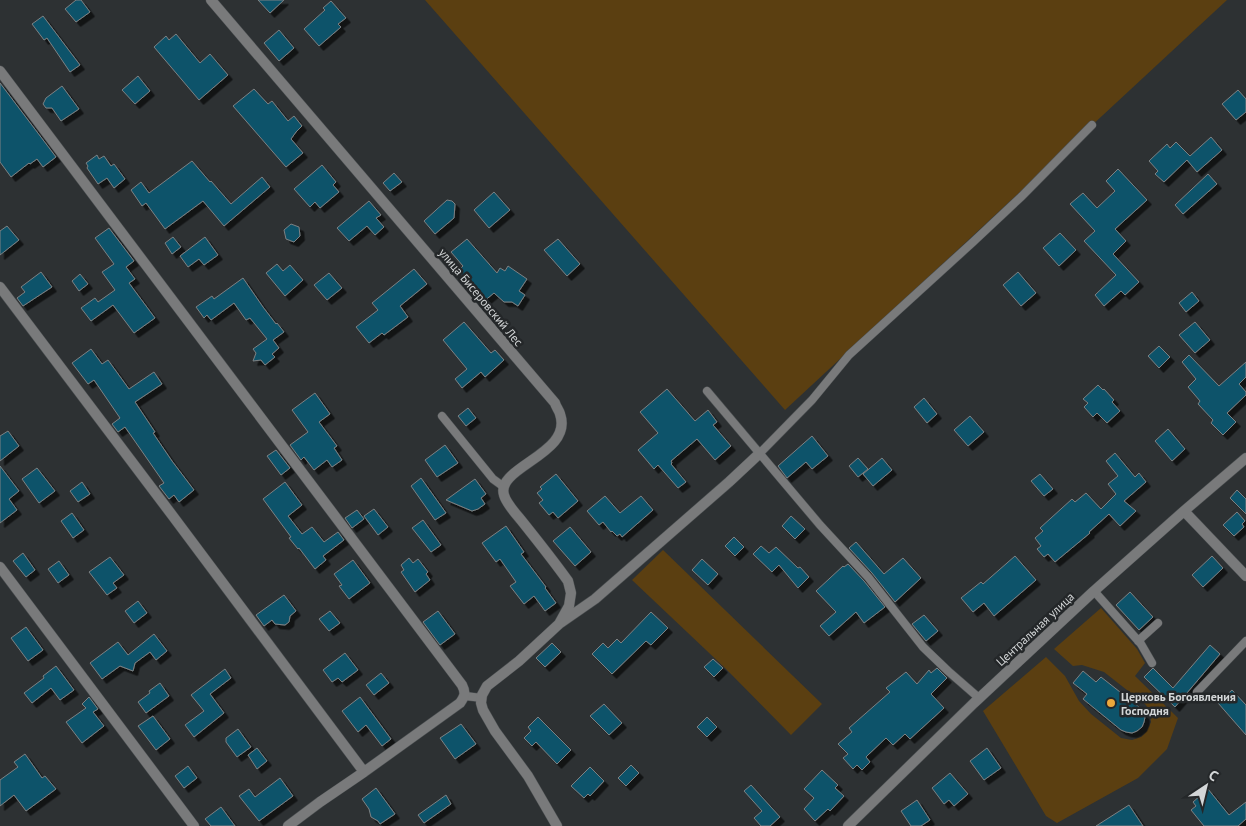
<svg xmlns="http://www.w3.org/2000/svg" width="1246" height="826" font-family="'PT Sans',sans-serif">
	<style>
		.green { fill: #5b3f11 }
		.building { fill: #0c536b; stroke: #7d8183; filter: url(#shadow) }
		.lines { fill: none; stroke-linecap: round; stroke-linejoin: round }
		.lane-casing { stroke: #4b4f51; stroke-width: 9 }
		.street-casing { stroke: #4b4f51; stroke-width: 11 }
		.lane { stroke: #797a7b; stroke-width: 8 }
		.street { stroke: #797a7b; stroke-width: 10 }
		.poi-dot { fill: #eda83b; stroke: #242729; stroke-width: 2 }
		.labels { text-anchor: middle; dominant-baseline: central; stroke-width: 5; stroke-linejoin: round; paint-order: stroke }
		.street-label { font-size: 12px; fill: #d3d6d7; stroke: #242729 }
		.poi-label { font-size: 12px; font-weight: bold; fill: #d3d6d7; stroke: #242729; text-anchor: start }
	</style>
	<defs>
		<filter id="shadow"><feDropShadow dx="4.5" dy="4.5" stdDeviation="0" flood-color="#0009"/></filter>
	</defs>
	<rect width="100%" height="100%" fill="#2d3133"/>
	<path class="green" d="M425 0H1227L785 410Z
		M663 550 822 704 791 735 725 668 632 580Z
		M1101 608 1137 649 1145 663 1135 676 1178 718 1167 749 1138 778 1057 823 1046 816 983 711 1046 657 1065 676 1079 701 1091 714 1121 738 1132 740 1141 737 1147 731 1151 722 1150 715 1146 705 1104 672 1082 665 1073 666 1054 649Z"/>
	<path class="building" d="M76 0H81L90 12 76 22 65 9Z
		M258 0H284L270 13Z
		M331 1 346 18 338 24 341 27 319 46 304 29 325 10 323 8Z
		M43 16 80 65 70 72 47 38 44 40 32 24Z
		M279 30 294 48 279 61 264 43Z
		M176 34 200 63 210 54 228 75 199 100 154 47 166 36 169 40Z
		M138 76 150 91 135 104 122 90Z
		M0 83 56 157 43 167 37 159 30 164 29 163 11 177 0 162Z
		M62 86 79 109 61 121 52 108H46L43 104 46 98Z
		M254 89 268 104 272 101 288 121 294 116 302 126 296 132 291 139 303 153 286 167 233 106Z
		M1238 90 1246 99V112L1236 120 1222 104Z
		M1211 137 1222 150 1197 172 1187 160 1164 182 1155 174 1158 171 1149 161 1167 144 1170 148 1176 142 1190 156Z
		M97 155 99 159 104 156 111 166 114 164 125 179 114 188 107 178 98 184 87 168 88 166 86 163Z
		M192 161 210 182 211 181 231 204 262 177 270 187 224 226 203 201 165 229 146 203 142 206 131 190 141 182 149 193Z
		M322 165 336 182 333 185 339 192 320 208 315 202 310 207 294 189Z
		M1118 169 1147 200 1115 229 1126 241 1113 254 1139 282 1125 295 1121 291 1104 306 1095 295 1116 275 1084 241 1095 231 1070 204 1083 193 1097 208 1115 191 1106 181Z
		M394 173 402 182 390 191 383 183Z
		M1208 174 1217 184 1183 214 1175 205Z
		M494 192 510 210 489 228 474 210Z
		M447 200 452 201 455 204 454 218 435 234 424 221Z
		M369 201 381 215 376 218 384 227 375 235 367 226 349 241 337 228Z
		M291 224 299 227 300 236 294 242 286 239 284 230Z
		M7 226 19 240 0 255V231Z
		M109 228 134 261 126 267 135 279 129 283 155 318 134 333 113 305 91 321 81 308 95 298 98 302 115 290 102 272 114 264 95 238Z
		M1060 233 1076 250 1059 266 1043 248Z
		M173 237 181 247 172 254 165 243Z
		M205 237 218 255 204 265 199 259 188 267 180 256Z
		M467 239 497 273 500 268 505 271 508 266 527 279 519 291 525 295 518 306 512 302H504L494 293 483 302 458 271 463 266 451 252Z
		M558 239 580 264 567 276 544 250Z
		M277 264 283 271 290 265 303 280 285 296 266 273Z
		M414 269 427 284 400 306 408 317 384 335 382 333 369 343 356 327 378 310 372 303Z
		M41 272 52 287 23 306 17 298 25 292 21 287Z
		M1018 272 1036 293 1021 306 1003 285Z
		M329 273 342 288 327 300 314 285Z
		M80 274 88 284 79 291 72 281Z
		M243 278 263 307 276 324 277 323 284 332 273 340 279 348 272 354 275 357 265 365 261 360 253 361 256 353 253 349 267 339 250 318 246 320 234 303 211 320 207 315 204 318 196 307 212 296 214 299Z
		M1192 292 1199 301 1186 312 1179 303Z
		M464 322 491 353 495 350 504 360 485 377 481 372 462 388 455 379 467 369 443 340Z
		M1195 322 1210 340 1195 353 1179 335Z
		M1159 346 1170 357 1159 368 1148 356Z
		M91 349 102 364 108 360 129 389 154 372 162 384 135 402 155 432 153 433 172 461 194 490 179 502 174 495 169 499 159 486 164 483 125 427 118 432 112 424 120 418 94 380 88 384 72 363Z
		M1189 355 1219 386 1246 362V377L1239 384 1246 392V395L1227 413 1236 422 1223 435 1211 423 1213 420 1198 404 1200 401 1188 387 1196 379 1182 362Z
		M1098 385 1103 390 1104 389 1114 400 1112 402 1120 411 1107 423 1097 413 1093 417 1084 407 1088 403 1083 399Z
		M667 389 695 421 708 410 717 422 713 425 731 446 715 460 697 439 671 461 672 463 671 464 686 482 678 488 658 465 654 469 638 450 658 433 640 412Z
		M315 393 330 414 319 422 337 446 334 448 342 460 332 467 327 460 314 470 304 457 301 460 290 445 308 432 292 410Z
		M924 398 937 414 927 423 914 407Z
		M468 408 476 418 466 426 458 416Z
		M970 416 984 432 968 446 954 430Z
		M1168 429 1185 449 1172 461 1155 441Z
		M8 431 19 446 0 461V436Z
		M812 436 828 456 812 469 806 462 787 478 778 466Z
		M445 445 458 463 437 477 425 460Z
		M276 450 290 468 281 475 267 456Z
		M1115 453 1135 477 1139 473 1146 482 1124 501 1136 511 1120 526 1109 514 1089 532 1090 533 1055 562 1048 554 1044 557 1037 549 1041 546 1035 538 1043 531 1040 528 1072 499 1075 502 1086 493 1101 509 1116 494 1108 484 1118 476 1106 461Z
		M858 458 868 469 858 477 849 466Z
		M882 458 892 470 873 486 863 474Z
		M0 466 19 491 9 499 17 510 0 523Z
		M37 468 55 491 39 503 22 479Z
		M556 474 578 501 558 518 553 512 549 515 539 503 543 500 537 493 542 489 540 487Z
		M1040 474 1053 489 1044 496 1031 481Z
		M421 478 446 513 435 520 411 486Z
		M475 479 486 494 481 498 485 504 478 509 472 511 446 500Z
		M82 482 90 494 78 502 70 491Z
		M285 482 302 505 288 516 302 534 312 527 324 542 338 532 344 540 323 556 326 560 315 569 299 548 298 549 289 538 291 537 263 499Z
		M1237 490 1246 499V514L1230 498Z
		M605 496 620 513 641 496 653 510 622 537 620 534 617 536 612 531 611 532 603 522 599 525 587 511Z
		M374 509 388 527 378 535 364 516Z
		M357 510 364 519 352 528 345 518Z
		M1237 512 1245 521 1242 524 1244 527 1234 536 1223 525Z
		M72 513 84 530 73 538 61 521Z
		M791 516 805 529 795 539 782 526Z
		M423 520 441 545 431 552 412 528Z
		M506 526 524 552 521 554 546 587 545 588 556 603 545 611 534 596 524 604 510 586 516 582 500 559 496 562 482 543Z
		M570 527 591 552 575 566 553 541Z
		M734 537 744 547 735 556 725 546Z
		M856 542 884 574 903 558 921 578 895 602 872 573 849 548Z
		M761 546 769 553 776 547 798 568 800 567 809 577 798 588 779 565 772 572 753 554Z
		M23 553 35 570 26 577 13 561Z
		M1015 556 1036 580 994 616 984 603 973 612 961 598 981 582 983 584Z
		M1212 556 1223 568 1203 587 1192 575Z
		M110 557 124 575 113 583 117 588 107 595 89 572Z
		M409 558 413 563 418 559 428 572 426 574 430 580 415 592 401 572 404 570 401 565Z
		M702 559 718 574 708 585 692 570Z
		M353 560 370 583 349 599 339 586 342 585 334 574Z
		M59 561 69 575 58 583 48 569Z
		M848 564 864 581 885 607 864 623 856 612 829 636 820 626 836 612 816 591 843 566 844 567Z
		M1130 592 1153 617 1139 630 1116 605Z
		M284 595 296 611 290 616 289 622 285 625 275 624 272 620 264 626 256 615Z
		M138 601 147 613 134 623 125 611Z
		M330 611 340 623 329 631 319 619Z
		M438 611 455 634 440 645 423 622Z
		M651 612 668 628 651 645 646 641 612 674 592 654 603 643 608 648 617 639 621 643Z
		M924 615 938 631 926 641 912 624Z
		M26 627 43 650 28 661 11 638Z
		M154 634 167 651 156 660 150 652 135 663 133 671 120 666 102 679 90 663 118 642 128 655Z
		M552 643 561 652 545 667 536 658Z
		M1210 645 1220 654 1175 707 1144 677 1153 668 1173 688Z
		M345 653 358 670 342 682 338 678 332 682 323 670Z
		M713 659 723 668 714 677 704 667Z
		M56 666 74 690 60 700 51 688 32 703 24 693 44 678 43 676Z
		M937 668 947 678 931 694 944 708 910 739 905 734 893 745 886 738 869 754 866 757 870 762 862 770 857 765 853 769 843 758 848 754 838 744 852 732 849 728 890 692 886 688 906 672 917 684 929 670 931 673Z
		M225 669 231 678 210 694 224 713 194 737 185 725 204 711 191 695Z
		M1083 671 1096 682 1101 677 1139 707 1143 711 1145 717 1144 722 1142 727 1137 731 1132 733 1126 732 1121 730 1083 699 1087 694 1073 683Z
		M381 673 389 683 374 695 366 685Z
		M160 683 169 696 146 713 138 702 150 693 149 691Z
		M1232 690 1246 705V735L1218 703Z
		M89 697 98 709 93 712 104 726 82 743 66 722 86 708 82 704Z
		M360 697 391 739 382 746 366 725 358 732 342 711Z
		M604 704 622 723 609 735 590 716Z
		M153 716 170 739 156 750 138 726Z
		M538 717 571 750 557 764 536 742 532 746 524 738 531 731 528 727Z
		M707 717 717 727 707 737 697 727Z
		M461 724 476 744 455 759 440 738Z
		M238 729 251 747 237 757 226 742V738Z
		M257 748 267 761 257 769 248 755Z
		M987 748 1001 768 984 780 970 761Z
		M25 754 42 778 45 776 56 789 26 811 14 795 0 806V780L18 767 14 762Z
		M631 765 639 773 626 786 618 778Z
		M188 766 197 778 184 788 175 776Z
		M590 767 604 781 590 796 588 794 584 798 571 786Z
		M822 770 838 785 835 788 844 796 830 811 828 809 815 821 804 809 814 798 804 789Z
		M950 773 968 794 954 806 949 800 944 804 932 788Z
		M280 778 293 796 259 821 239 796 249 789 255 797Z
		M751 785 780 817 770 826H761L754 818 762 811 744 791Z
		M376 788 395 814 380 824 378 821 371 817 369 809 362 799Z
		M1208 789 1229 815 1246 802V819L1238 826H1204L1191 810 1196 806 1193 802Z
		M446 795 451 804 424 823 418 815Z
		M917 800 930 820 921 826H911L901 811Z
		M1129 805 1143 826H1096Z
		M221 807 235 826H211L205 819Z"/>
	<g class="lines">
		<g class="lane-casing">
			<path id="lane" d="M707 391 820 525 868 577 923 647 948 671 979 698
				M442 416 493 479 504 487
				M760 453 812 400 849 355 973 242 1022 196 1092 125
				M1094 591 1141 644 1152 663
				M1138 641 1158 623
				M1197 692 1246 641
				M465 696 482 698"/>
		</g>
		<g class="street-casing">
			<path id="street" d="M211 0 555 403C556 407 559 410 560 414 574 454 495 467 504 495 506 503 516 514 521 520 537 540 553 560 568 581L571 593 569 606 559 624
				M0 71 462 685C466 693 465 696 460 703L364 772 320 802 288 826
				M0 287 172 515 364 772
				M1184 511 1246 576
				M0 567 194 826
				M557 826 528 776 495 731 483 710 481 703 482 695 487 686 519 661 559 624 595 599 729 482 760 453
				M848 826 974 703 1094 591 1184 511 1246 458"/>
		</g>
		<use href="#lane" class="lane"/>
		<use href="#street" class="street"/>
	</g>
	<circle class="poi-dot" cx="1111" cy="703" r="5"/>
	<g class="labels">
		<g class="street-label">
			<text transform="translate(481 297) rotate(50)">улица Бисеровский Лес</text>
			<text transform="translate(1035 629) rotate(-43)">Центральная улица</text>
		</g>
		<g class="poi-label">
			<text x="1121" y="696">Церковь Богоявления<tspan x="1121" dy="14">Господня</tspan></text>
		</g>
	</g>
	<g transform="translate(1206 786) rotate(35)" stroke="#242729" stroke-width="4" paint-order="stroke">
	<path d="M0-4L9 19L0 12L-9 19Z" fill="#d3d6d7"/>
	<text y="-8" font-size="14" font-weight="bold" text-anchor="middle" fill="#d3d6d7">С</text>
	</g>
</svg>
